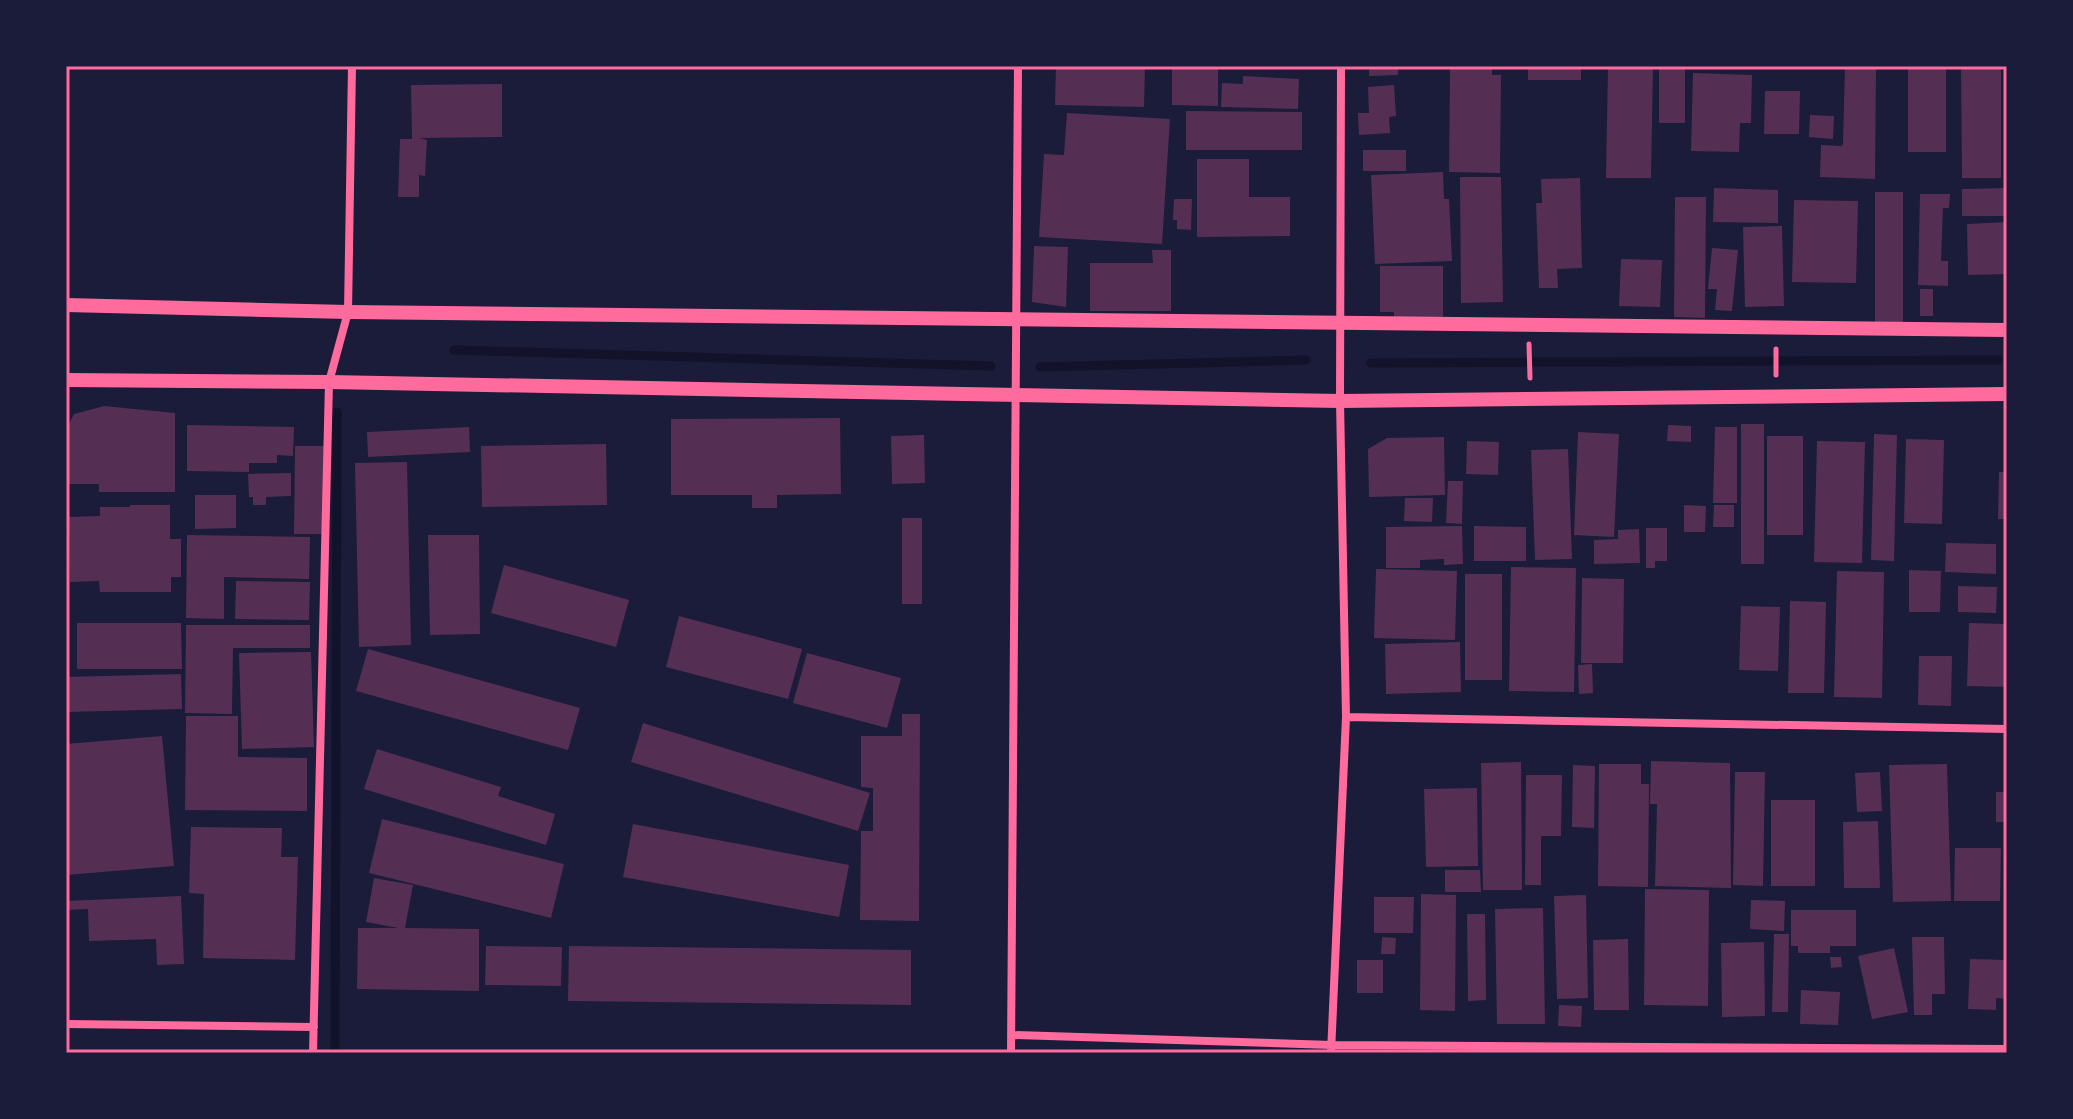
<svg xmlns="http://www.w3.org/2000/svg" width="2073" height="1119" font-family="Montserrat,sans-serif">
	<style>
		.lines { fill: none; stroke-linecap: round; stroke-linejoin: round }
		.stream { stroke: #12122b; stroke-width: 9 }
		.building { fill: #542f53 }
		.path { stroke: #ff6b9d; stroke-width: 5 }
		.minor { stroke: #ff6b9d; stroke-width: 8 }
		.tertiary { stroke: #ff6b9d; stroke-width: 14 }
		.neatline { fill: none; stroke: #ff6b9d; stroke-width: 3 }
	</style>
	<rect width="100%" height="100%" fill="#1b1b3a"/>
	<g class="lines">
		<path class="stream" d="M454 350 991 366
			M1371 363 1999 360
			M1040 367 1306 360
			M335 1053 337 412"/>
	</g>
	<path class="building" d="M1056 66H1145L1144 107 1055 105Z
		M1172 66H1218V106L1172 105Z
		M1369 66H1398V75L1369 76Z
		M1450 66H1492V75H1501L1500 173 1449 172Z
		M1528 66H1581V80H1528Z
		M1608 66H1653L1651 178H1606Z
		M1659 66H1685V123H1659Z
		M1845 66H1876L1875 179 1820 177 1821 145 1842 146 1843 143Z
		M1908 66H1946V152H1908Z
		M1961 66H2001V178H1962Z
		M1693 73 1752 75 1751 123H1740L1739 152 1691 151Z
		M1243 76 1299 79 1298 109 1221 107 1222 83 1243 84Z
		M502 84V137L419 138 427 140 425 176 419 175V197H398L400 139H412L411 85Z
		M1394 85 1396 116 1389 117 1390 133 1359 135 1358 113H1369L1368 87Z
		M1765 91H1800L1799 134H1764Z
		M1186 111 1302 112V150H1186Z
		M1067 113 1170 119 1162 244 1039 237 1044 154 1064 155Z
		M1810 115 1834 116 1833 139 1809 137Z
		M1363 150H1406V171H1363Z
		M1197 159H1249V197H1290V236L1197 237Z
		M1443 172 1444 199H1449L1452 261 1375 264 1371 175Z
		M1460 177H1501L1503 302 1461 303Z
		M1580 178 1582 268 1557 269 1558 288H1539L1536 203H1542L1541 179Z
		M1714 188 1778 190V223L1713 222Z
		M2007 188V216H1962V189Z
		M1875 192H1903V322H1875Z
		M1920 194H1950L1949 208H1943L1941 261H1948V286L1918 285Z
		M1675 197H1706L1705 318 1674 317Z
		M1174 199H1192L1191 230 1177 229V220H1173Z
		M1794 200 1858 201 1856 283 1792 282Z
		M2007 222V274L1968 275 1967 224Z
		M1782 226 1784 306 1745 307 1743 227Z
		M1034 246 1068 247 1066 307 1032 302Z
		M1712 248 1738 250 1732 311 1715 310 1717 289H1708Z
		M1152 250H1171V311H1090V263H1153Z
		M1621 259 1662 260 1660 307 1619 306Z
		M1380 266H1443V320H1394V312H1380Z
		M1920 289H1933V316H1920Z
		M104 406 175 413V492H99V484H66V430L74 414Z
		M840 418 841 494 777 495V508H752V495H671V419Z
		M1741 424H1764V564H1741Z
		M187 425 294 427 293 456 277 455V463H249V472L187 471Z
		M1668 425 1691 426V442L1667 441Z
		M469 427 470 452 368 457 367 432Z
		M1715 427H1737V503H1713Z
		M1578 432 1619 434 1614 537 1574 535Z
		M1874 434 1897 435 1894 561 1871 560Z
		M924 435 925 483 892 484 891 436Z
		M1767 436H1803V535H1767Z
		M1444 437 1445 495 1369 497 1368 449 1387 438Z
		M1906 439 1944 440 1942 524 1904 523Z
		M1467 441 1499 442 1498 475 1466 474Z
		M1817 441 1865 442 1862 563 1814 562Z
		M606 444 607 505 482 507 481 446Z
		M295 446H326L325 534H294Z
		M1568 449 1572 559 1535 560 1531 450Z
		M407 462 411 645 359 647 355 463Z
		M1999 472H2007V519H1998Z
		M291 473V496L266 497V505H253V497H249L248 474Z
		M1448 481H1463L1462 524 1446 523Z
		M195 495H236V528L195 529Z
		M1405 498H1433L1432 522 1404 521Z
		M130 505H170V539H181V577H171V592H100L99 581 70 582 69 517 100 516V507H130Z
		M1684 505 1706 506 1705 532H1684Z
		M1714 505H1734V527H1713Z
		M902 518H922V604H902Z
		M1462 526 1463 564 1444 565V559L1420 560V568H1386V527Z
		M1474 526 1526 527V561H1474Z
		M1646 528H1667V561H1655V568H1646Z
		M1639 529 1640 563 1594 564V540L1618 539V530Z
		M187 535 310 537 309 579 224 577V619L186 618Z
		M428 535H479L480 634 430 635Z
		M1946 543 1996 544V574L1945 572Z
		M504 565 629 600 616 647 491 613Z
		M1511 567 1576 568 1574 692 1509 691Z
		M1376 569 1457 571 1455 640 1374 638Z
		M1909 570 1941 571 1940 612H1909Z
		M1837 571 1884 572 1882 698 1834 697Z
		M1465 574H1502V680H1465Z
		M1582 578 1624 579 1623 663H1581Z
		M236 581 310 582 309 620 235 619Z
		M1958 586 1997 587 1996 613 1958 612Z
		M1790 601 1826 602 1824 693H1788Z
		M1741 606 1780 607 1778 671 1739 670Z
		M679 616 802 649 788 699 666 667Z
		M77 623H181L182 669H77Z
		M1969 623 2007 624V687L1967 686Z
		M186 625H310V648H233L232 714 185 713Z
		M1460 642 1461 692 1386 694 1385 644Z
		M368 649 580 708 568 750 356 691Z
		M311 652 314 747 242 749 239 653Z
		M807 653 901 678 887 728 793 703Z
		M1919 656H1952L1951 706 1918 705Z
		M1592 664 1593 693 1579 694 1578 665Z
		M181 674 182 709 66 712V677Z
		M902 714H920L919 921 860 920 861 831H873V788L861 787V736H902Z
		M186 716H238V757L307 758V811L185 810Z
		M643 723 870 793 858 831 631 762Z
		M162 736 174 866 66 875V744Z
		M377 749 501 787 498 796 555 814 546 845 364 789Z
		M1651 761 1730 763 1731 888 1655 886 1657 804H1650Z
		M1521 762 1522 890H1483L1481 763Z
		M1599 764H1641V784H1649L1648 887 1598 886Z
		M1947 764 1951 901 1893 902 1889 765Z
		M1573 765 1595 766 1594 828 1572 827Z
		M1735 772H1765L1763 886 1733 885Z
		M1880 772 1882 811 1857 812 1855 773Z
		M1526 775H1562L1561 836H1541V885H1525Z
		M1477 788 1478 866 1426 867 1424 789Z
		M1996 792H2007V822H1996Z
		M1771 800H1815V886H1771Z
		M382 819 564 864 551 918 369 873Z
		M1878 821 1880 888H1844L1843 822Z
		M633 824 849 865 839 917 623 877Z
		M191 827 282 828 281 857H298L295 960 203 958 204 894 189 893Z
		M1955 848H2001L2000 901H1954Z
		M1445 870H1480L1481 892H1445Z
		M374 878 413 885 405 928 479 929V991L357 989 358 928H398L366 922Z
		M1645 889 1709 890 1708 1006 1644 1005Z
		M1421 894 1456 895 1455 1011 1420 1010Z
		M1586 895 1588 998 1557 999 1554 896Z
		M181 896 184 964 157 965 156 939 89 941 88 909 66 910V901Z
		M1374 897H1414L1413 933H1374Z
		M1751 900 1785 901 1784 931 1750 929Z
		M1543 908 1545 1024H1497L1495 909Z
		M1791 910H1856V946H1830V953H1798V946H1791Z
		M1467 914H1485L1486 1000 1468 1001Z
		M1774 934H1789L1788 1012H1772Z
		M1382 937 1396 938 1395 954H1381Z
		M1912 937H1944L1945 994H1932V1015H1914Z
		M1628 939 1629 1010H1594L1593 940Z
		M1764 942 1765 1016 1722 1017 1721 943Z
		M486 946 562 947 561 986 485 985Z
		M569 946 911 950V1005L568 1001Z
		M1894 948 1908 1012 1872 1019 1858 956Z
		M1830 957H1841L1842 967 1831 968Z
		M1970 959 2007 960V999L1996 998V1010L1968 1009Z
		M1357 960H1383V993H1357Z
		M1801 990 1840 992 1838 1025 1800 1024Z
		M1559 1005 1582 1006 1581 1027 1558 1026Z"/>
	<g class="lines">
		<path class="path" d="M1529 344 1530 378
			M1776 349V375"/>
		<path class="minor" d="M1346 717 2007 729
			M66 1024 314 1027
			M1013 1035 1332 1045 2007 1049
			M313 1053 329 382 348 312 352 66
			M1011 1053 1018 66
			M1331 1053 1346 717 1340 401 1341 66"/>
		<path class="tertiary" d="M66 305 348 312 2007 330
			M66 380 329 382 1340 401 2007 394"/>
	</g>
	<rect width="2073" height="1119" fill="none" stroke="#1b1b3a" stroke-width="136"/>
	<rect x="68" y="68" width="1937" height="983" class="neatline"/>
</svg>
